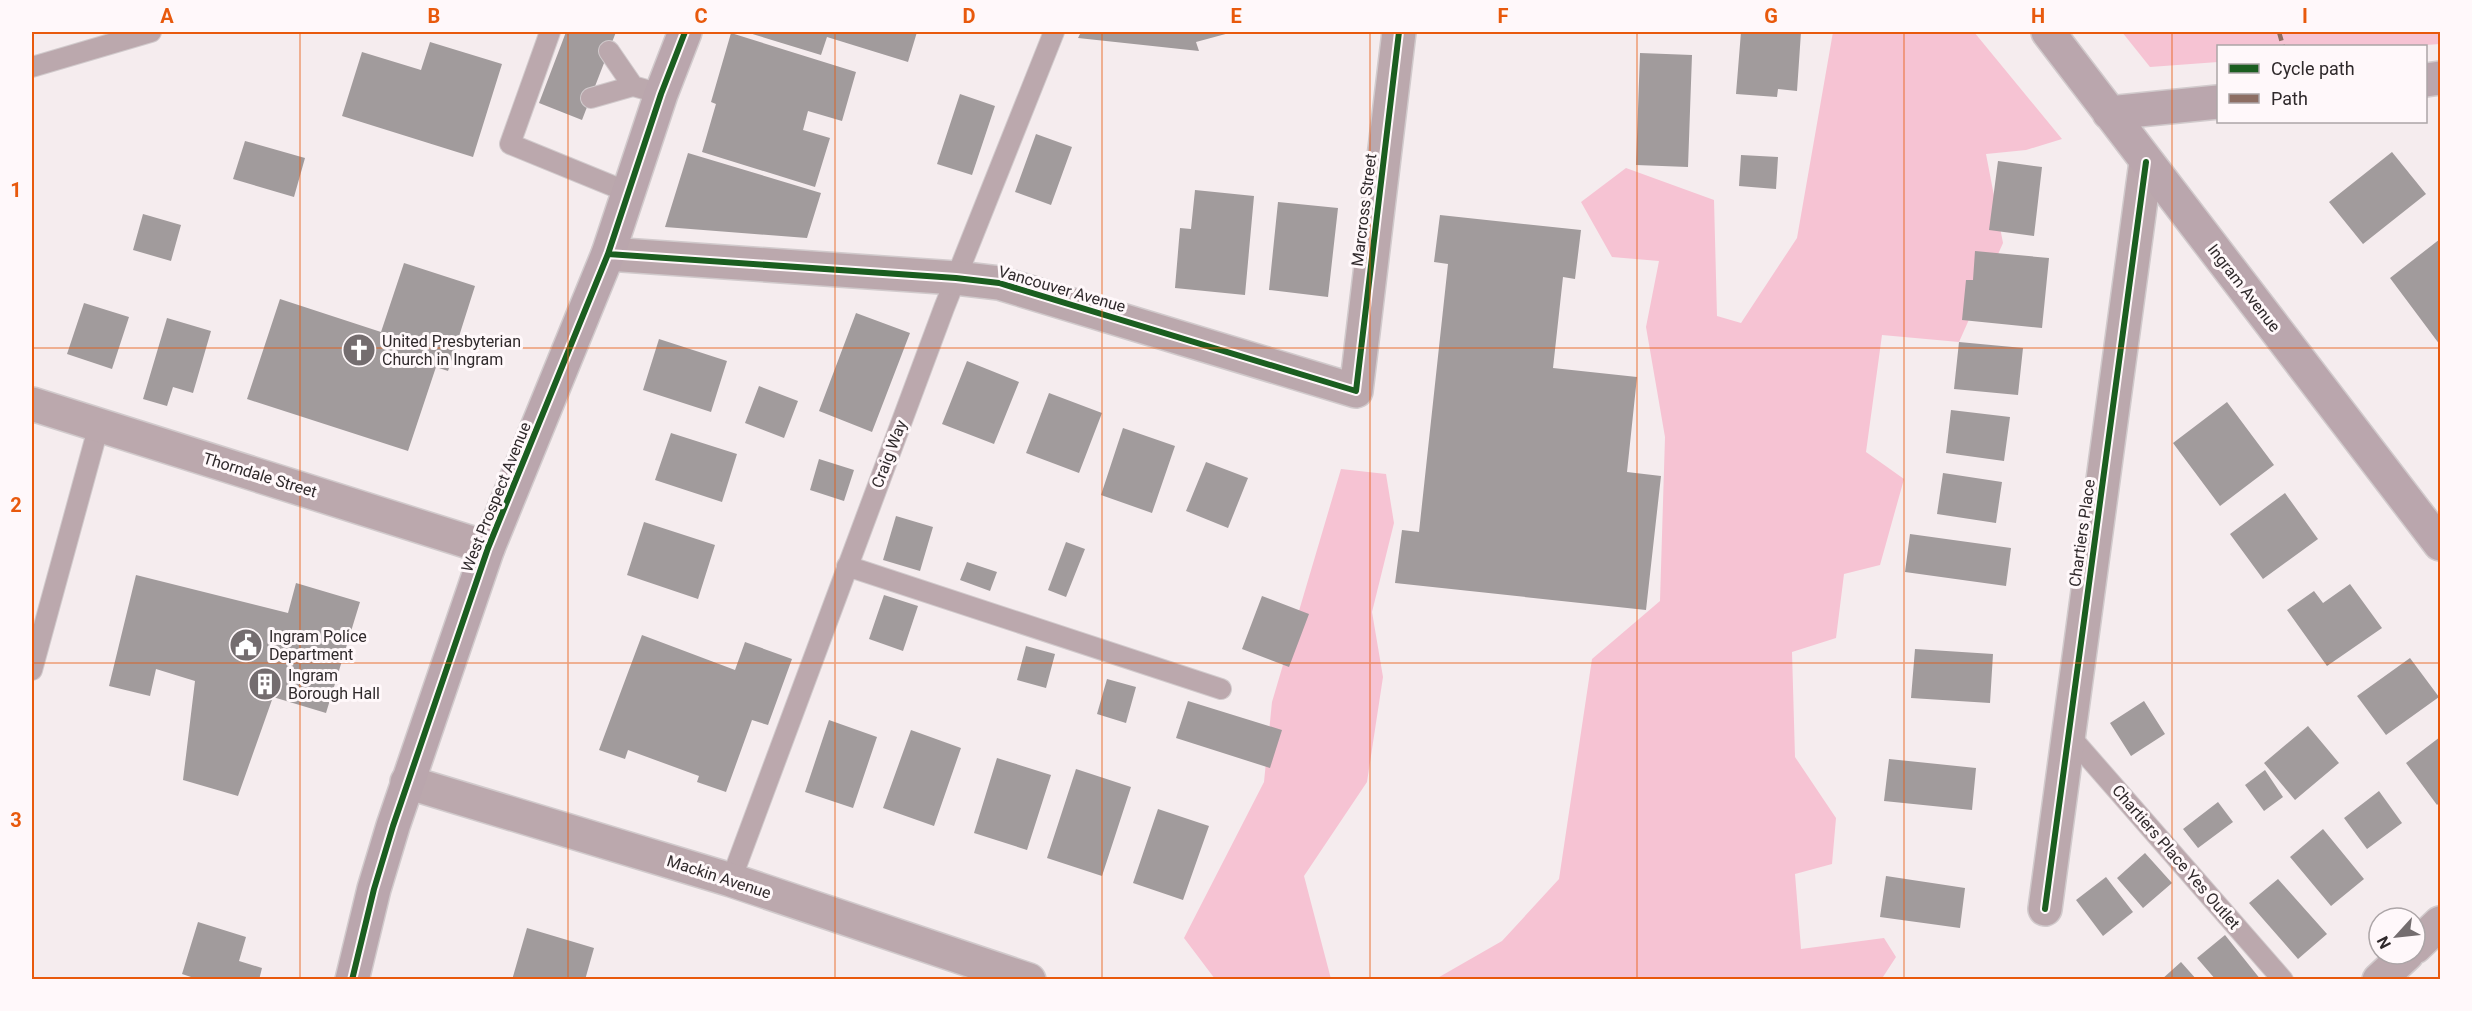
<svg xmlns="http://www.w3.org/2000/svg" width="2472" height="1011" font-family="Roboto,sans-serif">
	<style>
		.green { fill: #f6c3d3 }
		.building { fill: #a19b9c }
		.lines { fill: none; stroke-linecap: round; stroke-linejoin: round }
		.lane-casing { stroke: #d1cacc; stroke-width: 22 }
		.street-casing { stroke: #d1cacc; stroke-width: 36 }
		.secondary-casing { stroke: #d1cacc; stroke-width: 36 }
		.lane { stroke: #bba8ad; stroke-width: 20 }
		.street { stroke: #bba8ad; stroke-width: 33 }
		.secondary { stroke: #baa6ad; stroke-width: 33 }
		.quiet { stroke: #8d6e63; stroke-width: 4.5; stroke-dasharray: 9 4.5; stroke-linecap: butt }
		.cycleway-casing { stroke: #fff8fa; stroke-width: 10 }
		.cycleway { stroke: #1b5e20; stroke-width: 6 }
		.grid { fill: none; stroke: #e8590c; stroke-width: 1.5; stroke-opacity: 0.55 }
		.labels { text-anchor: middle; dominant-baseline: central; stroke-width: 6; stroke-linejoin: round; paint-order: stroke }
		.street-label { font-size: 16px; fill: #2f292b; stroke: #fff8fa }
		.poi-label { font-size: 16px; fill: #2f292b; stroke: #fff8fa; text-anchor: start }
		.neatline { fill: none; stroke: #e8590c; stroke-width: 2 }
		.grid-label { font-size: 20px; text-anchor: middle; font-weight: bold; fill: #e8590c }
	</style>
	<rect width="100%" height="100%" fill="#f5ecee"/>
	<path class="green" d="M1833 32H1974L2062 139 2026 150 1986 154 2003 243 1959 342 1882 335 1866 452 1904 479 1880 565 1844 574 1836 638 1792 652 1795 757 1836 818 1832 864 1795 874 1801 949 1884 938 1896 957 1881 980H1434L1502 941 1559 879 1592 659 1660 601 1665 437 1646 327 1659 261 1612 257 1581 202 1626 168 1714 200 1717 316 1741 323 1797 238Z
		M2122 32H2440V44L2412 46H2218V62L2150 67Z
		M1341 469 1386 474 1394 523 1372 612 1383 677 1367 782 1304 876 1331 979H1215L1184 938 1264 782 1272 702Z"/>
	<path class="building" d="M566 32H616L582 120 539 103Z
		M746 32H917L908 62 827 37 821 55Z
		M1081 32H1233L1196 42 1199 51 1078 38Z
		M1741 32H1801L1797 91 1778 89 1777 97 1736 94Z
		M731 33 856 72 842 121 808 111 803 130 830 138 815 187 702 152 716 104 711 102Z
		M430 42 502 64 473 157 342 116 362 52 421 70Z
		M1640 53 1692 55 1688 167 1636 165Z
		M960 94 995 106 972 175 937 164Z
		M1036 134 1072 147 1051 205 1015 192Z
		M245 141 305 158 294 197 233 179Z
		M2392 152 2426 194 2363 244 2329 202Z
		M688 153 821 193 807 238 665 227Z
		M1741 155 1778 157 1776 189 1739 186Z
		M1998 161 2042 167 2034 236 1989 230Z
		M1195 190 1254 196 1245 295 1175 288 1180 228 1191 229Z
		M1278 202 1338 208 1328 297 1269 290Z
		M143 214 181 225 171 261 133 250Z
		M1440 215 1581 230 1575 279 1563 277 1553 368 1637 377 1627 472 1661 476 1646 610 1395 583 1402 530 1419 532 1448 264 1434 262Z
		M2440 239V345L2390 278Z
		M1975 251 2049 258 2042 328 1962 320 1966 280H1973Z
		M404 263 475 286 448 371 436 367 408 451 247 399 280 299 381 332Z
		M84 303 129 317 112 369 67 354Z
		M856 313 910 333 872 432 819 411Z
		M167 318 211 331 193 393 173 387 167 406 143 399Z
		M659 339 727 361 711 412 643 390Z
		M1959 342 2023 348 2018 395 1954 389Z
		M967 361 1019 382 994 444 942 424Z
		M759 386 798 401 784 438 745 423Z
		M1049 393 1102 413 1079 473 1026 453Z
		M2227 402 2274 465 2220 506 2173 443Z
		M1951 410 2010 417 2004 461 1946 453Z
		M1123 428 1175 446 1152 513 1101 495Z
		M671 433 737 454 722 502 655 480Z
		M819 459 854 470 844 501 810 490Z
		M1206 462 1248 478 1228 528 1186 511Z
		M1943 473 2002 482 1996 523 1937 514Z
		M2285 493 2318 539 2263 579 2230 534Z
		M896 516 933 527 920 571 883 560Z
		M644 522 715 545 698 599 627 575Z
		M1910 534 2011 548 2006 586 1905 572Z
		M1066 542 1085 549 1066 597 1048 590Z
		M967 562 997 572 990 591 960 580Z
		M136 575 288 613 296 583 360 602 326 713 273 697 238 796 183 780 195 681 156 669 150 696 109 686Z
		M2350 584 2382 628 2327 666 2287 610 2314 591 2323 603Z
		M884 595 918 606 903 651 869 639Z
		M1262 596 1309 614 1289 667 1242 649Z
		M642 635 735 670 745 642 792 659 768 725 752 720 726 792 697 782 699 776 628 750 625 759 599 750Z
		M1026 646 1055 654 1046 688 1017 680Z
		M1915 649 1993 654 1990 703 1911 698Z
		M2410 658 2439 697 2386 735 2357 696Z
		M1107 679 1136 687 1126 723 1097 714Z
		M1188 701 1282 730 1270 768 1176 738Z
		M2144 701 2165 734 2131 756 2110 723Z
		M829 720 877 737 853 808 805 792Z
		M2308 726 2339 763 2295 800 2264 763Z
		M911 730 961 748 934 826 883 808Z
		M2440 737V802L2437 805 2406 763Z
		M997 758 1051 775 1027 850 974 833Z
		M1889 759 1976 768 1972 810 1884 801Z
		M1076 769 1131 787 1102 876 1047 858Z
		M2265 770 2283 797 2264 811 2245 785Z
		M2379 791 2402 823 2367 849 2344 818Z
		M2218 802 2233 822 2198 848 2183 829Z
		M1158 809 1209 826 1183 900 1133 883Z
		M2323 829 2364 879 2331 906 2290 857Z
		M2145 853 2172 883 2143 908 2117 878Z
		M1886 876 1965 888 1960 928 1880 917Z
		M2106 877 2133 912 2103 936 2076 900Z
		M2278 879 2327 934 2298 959 2249 903Z
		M198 922 246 937 239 961 262 968 259 980H200L182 974Z
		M527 928 594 948 585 980H512Z
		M2225 935 2261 980H2216L2197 958Z
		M2181 962 2197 980H2161Z"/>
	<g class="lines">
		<g class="lane-casing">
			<path id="lane" d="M550 32 510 144 630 193
				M609 51 633 86
				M32 67 151 32
				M591 98 633 86 661 94
				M847 566 1221 689
				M32 670 99 425
				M2069 735 2283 980
				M731 880 944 308 1054 32"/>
		</g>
		<g class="street-casing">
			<path id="street" d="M608 254 956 278 999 283 1356 391 1399 32
				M32 404 488 548
				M407 782 731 880 1029 980
				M2045 909 2146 162
				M2415 947 2440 923
				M2379 980 2407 954"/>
		</g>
		<g class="secondary-casing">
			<path id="secondary" d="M2048 32 2440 544
				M2426 80 2440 78
				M2109 113 2218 102
				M352 980 374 889 393 826 488 548 608 254 661 94 685 32"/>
		</g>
		<use href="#lane" class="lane"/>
		<use href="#street" class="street"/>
		<use href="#secondary" class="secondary"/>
		<path class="quiet" d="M2279 32 2283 46"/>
		<g class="cycleway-casing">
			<path id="cycleway" d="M608 254 956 278 999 283 1356 391 1399 32
				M2045 909 2146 162
				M352 980 374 889 393 826 488 548 608 254 661 94 685 32"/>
		</g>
		<use href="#cycleway" class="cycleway"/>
	</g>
	<path class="grid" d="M300 32V980M568 32V980M835 32V980M1102 32V980M1370 32V980M1637 32V980M1904 32V980M2172 32V980M32 348H2440M32 663H2440"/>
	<defs>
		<g id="church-disc" transform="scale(1.725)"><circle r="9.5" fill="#746d6f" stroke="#fff8fa"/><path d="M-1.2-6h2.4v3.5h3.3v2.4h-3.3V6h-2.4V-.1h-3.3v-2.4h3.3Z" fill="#fff"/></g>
		<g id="civic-disc" transform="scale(1.725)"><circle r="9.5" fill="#746d6f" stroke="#fff8fa"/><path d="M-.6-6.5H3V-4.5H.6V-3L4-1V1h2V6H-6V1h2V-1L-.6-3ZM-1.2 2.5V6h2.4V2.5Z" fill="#fff"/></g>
		<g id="building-disc" transform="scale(1.725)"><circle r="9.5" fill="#746d6f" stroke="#fff8fa"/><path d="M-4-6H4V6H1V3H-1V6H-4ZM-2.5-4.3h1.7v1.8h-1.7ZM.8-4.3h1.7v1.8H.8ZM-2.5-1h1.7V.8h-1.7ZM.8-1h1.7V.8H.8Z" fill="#fff"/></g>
	</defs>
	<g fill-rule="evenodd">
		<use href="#church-disc" x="359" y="350"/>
		<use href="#civic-disc" x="246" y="645"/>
		<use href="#building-disc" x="265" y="684"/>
	</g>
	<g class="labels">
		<g class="street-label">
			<text transform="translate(1364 210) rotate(-83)">Marcross Street</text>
			<text transform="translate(2244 288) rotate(52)">Ingram Avenue</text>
			<text transform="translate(1062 289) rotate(16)">Vancouver Avenue</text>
			<text transform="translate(889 454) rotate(-69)">Craig Way</text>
			<text transform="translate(260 475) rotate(17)">Thorndale Street</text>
			<text transform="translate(496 497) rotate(-68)">West Prospect Avenue</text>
			<text transform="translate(2082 533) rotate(-82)">Chartiers Place</text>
			<text transform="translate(2176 857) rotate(49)">Chartiers Place Yes Outlet</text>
			<text transform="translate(719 877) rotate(18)">Mackin Avenue</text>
		</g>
		<g class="poi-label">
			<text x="382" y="341">United Presbyterian<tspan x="382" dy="18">Church in Ingram</tspan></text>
			<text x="269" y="636">Ingram Police<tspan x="269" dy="18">Department</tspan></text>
			<text x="288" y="675">Ingram<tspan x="288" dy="18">Borough Hall</tspan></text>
		</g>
	</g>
	<rect width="2472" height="1011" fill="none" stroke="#fff8fa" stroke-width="66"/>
	<rect x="2217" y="45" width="210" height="78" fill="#fff8fa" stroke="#aca5a7" stroke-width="1.5"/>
	<rect x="2229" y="64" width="30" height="9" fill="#1b5e20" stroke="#aca5a7" stroke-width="1.5"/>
	<text x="2271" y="75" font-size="18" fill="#2f292b">Cycle path</text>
	<rect x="2229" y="94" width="30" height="9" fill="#8d6e63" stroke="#aca5a7" stroke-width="1.5"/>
	<text x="2271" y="105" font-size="18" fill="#2f292b">Path</text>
	<g transform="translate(2397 936) rotate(243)"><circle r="28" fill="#fff8fa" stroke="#aca5a7" stroke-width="1.5"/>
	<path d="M0-4.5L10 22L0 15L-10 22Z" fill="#746d6f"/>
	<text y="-9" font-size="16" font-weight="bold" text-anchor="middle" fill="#2f292b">N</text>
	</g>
	<rect x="33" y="33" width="2406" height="945" class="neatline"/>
	<g class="grid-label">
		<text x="167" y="23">A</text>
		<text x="434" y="23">B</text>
		<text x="701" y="23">C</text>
		<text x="969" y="23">D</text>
		<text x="1236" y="23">E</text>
		<text x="1503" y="23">F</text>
		<text x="1771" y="23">G</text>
		<text x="2038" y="23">H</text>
		<text x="2305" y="23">I</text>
		<text x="16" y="197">1</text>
		<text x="16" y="512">2</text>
		<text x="16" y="827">3</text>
	</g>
</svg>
